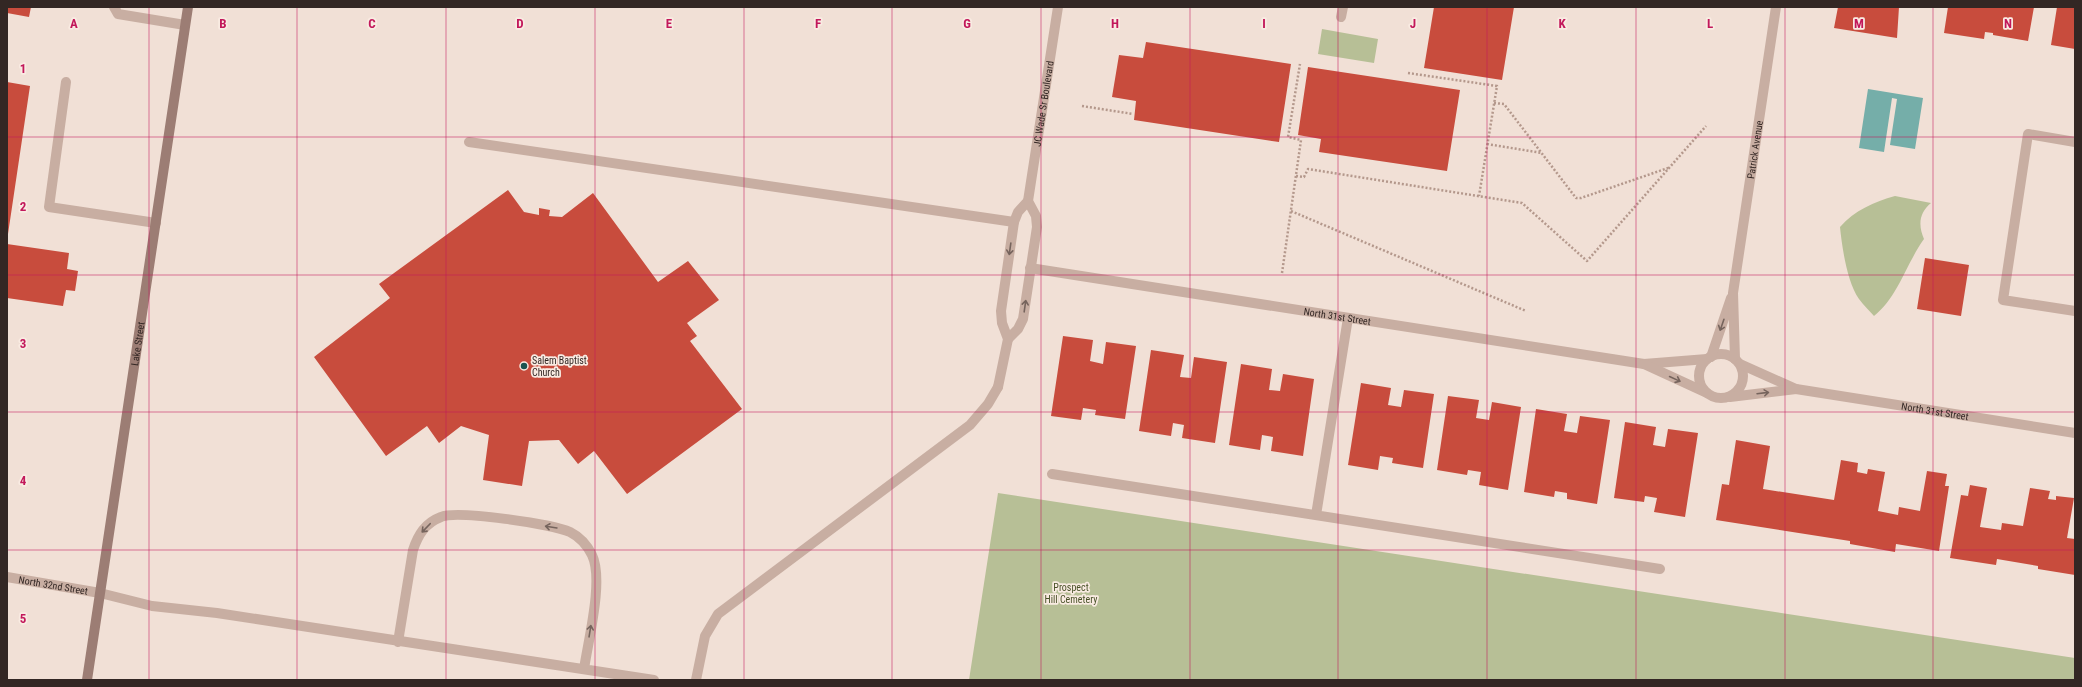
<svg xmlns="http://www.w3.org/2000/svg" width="2082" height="687" font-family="'Roboto Condensed',sans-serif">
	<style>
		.green { fill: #b7bf96 }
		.water { fill: #75aea9 }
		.building { fill: #c84c3d }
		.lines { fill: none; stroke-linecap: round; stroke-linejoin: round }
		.path { stroke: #b4988c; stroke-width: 2.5; stroke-dasharray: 2 2; stroke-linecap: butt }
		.lane { stroke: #c8aea2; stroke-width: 10 }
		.street { stroke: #c8aea2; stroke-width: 10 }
		.secondary { stroke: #9c7d74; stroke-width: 10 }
		.oneway { stroke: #76645d }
		.grid { fill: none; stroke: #c2185b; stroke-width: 1; stroke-opacity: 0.55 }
		.poi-dot { fill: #1a5450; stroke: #f9ebe2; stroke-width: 1.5 }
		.labels { text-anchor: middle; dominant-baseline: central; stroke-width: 3.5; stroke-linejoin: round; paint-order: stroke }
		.street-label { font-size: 10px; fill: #332724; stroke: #f9ebe2 }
		.poi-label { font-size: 10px; fill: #332724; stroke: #f9ebe2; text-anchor: start }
		.park-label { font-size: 10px; fill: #485128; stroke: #f9ebe2 }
		.grid-label { font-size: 13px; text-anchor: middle; font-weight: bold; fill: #c2185b; stroke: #f9ebe2; stroke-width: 3.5; stroke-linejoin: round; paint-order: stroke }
	</style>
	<rect width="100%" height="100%" fill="#f1e0d6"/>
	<path class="green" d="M1322 29 1378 39 1374 63 1318 54Z
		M1895 196 1931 203C1919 213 1918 225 1924 239 1906 264 1898 297 1874 316 1869 310 1863 305 1859 299 1847 282 1842 247 1840 227 1855 210 1874 202 1895 196Z
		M998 493 2075 658V680H969Z"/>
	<path class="water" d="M1868 89 1923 98 1915 149 1890 145 1897 99 1892 98 1884 152 1859 148Z"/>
	<path class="building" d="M7 7H31L29 17 7 13Z
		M1434 7H1514L1502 80 1424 68Z
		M1838 7H1899L1897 38 1834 28Z
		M1948 7H2034L2028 41 1993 35V33L1985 32 1984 39 1944 33Z
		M2057 7H2075V49L2051 45Z
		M1146 42 1291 64 1279 142 1134 120 1136 101 1112 97 1119 55 1143 58Z
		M1308 67 1460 90 1447 171 1319 152 1321 139 1298 135Z
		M7 82 30 86 8 234H7Z
		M508 190 524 212 539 215V208L550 210 549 216 562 217 593 193 658 282 688 261 719 300 687 323 697 336 690 341 742 409 627 494 594 451 578 464 559 440 529 441 522 486 483 480 489 435 461 426 439 443 427 426 386 456 314 357 390 298 379 284Z
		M7 244 69 253 67 269 78 271 75 291 66 290 63 306 7 298Z
		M1925 258 1969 265 1961 316 1917 309Z
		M1063 336 1093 340 1090 361 1103 364 1106 342 1136 346 1125 419 1095 415 1096 410 1083 408 1081 420 1051 416Z
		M1151 350 1184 355 1180 377 1191 378 1194 357 1227 362 1215 443 1182 438 1184 425 1173 423 1171 436 1139 431Z
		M1241 364 1272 369 1269 390 1280 391 1283 374 1314 379 1303 456 1271 451 1273 437 1262 435 1260 450 1229 445Z
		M1361 383 1391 388 1388 405 1401 407 1404 390 1434 394 1423 468 1392 463 1393 458 1380 456 1378 470 1348 465Z
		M1448 396 1479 400 1476 418 1489 420 1492 402 1521 407 1508 490 1479 485 1481 472 1468 470 1467 475 1437 470Z
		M1536 409 1567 414 1564 431 1577 433 1580 416 1610 420 1597 504 1567 499V493L1555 491 1554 497 1524 492Z
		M1625 422 1656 427 1653 445 1665 447 1668 429 1698 433 1685 517 1654 512 1657 498 1645 496 1644 502 1614 498Z
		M1736 440 1770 446 1763 489 1834 500 1841 460 1858 463 1857 472 1867 474 1868 469 1885 472 1878 511 1898 515 1899 507 1920 511 1927 471 1947 474 1945 486H1949L1939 551 1896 544 1895 552 1850 544V541L1716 520 1722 484 1729 485Z
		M1970 485 1987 488 1980 527 2001 530 2002 523 2023 526 2030 488 2050 491 2048 499 2056 500V496L2074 498 2067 538 2075 539V575L2038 569V566L1997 559 1996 565 1950 558 1961 495 1968 496Z"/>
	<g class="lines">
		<path class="path" d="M1408 73 1497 86 1479 196
			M1494 103 1504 104 1576 198H1581L1668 168
			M1082 106 1133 114
			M1487 144 1542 153
			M1296 176 1304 177 1308 169 1522 203 1587 261 1706 126
			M1291 211 1526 311
			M1282 273 1301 140 1288 137 1300 64"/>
		<path class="lane" d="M114 7 118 14 185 25
			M1341 17 1343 7
			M66 82 49 207 156 223
			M469 142 1014 222
			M1052 474 1660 569
			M1316 515 1348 318
			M100 593 152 606 217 613 654 680
			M398 642 413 550C418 535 425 523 441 517 457 510 553 524 570 532 580 537 587 545 592 555 604 580 588 641 584 669
			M696 680 705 636 718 614 970 425 988 404 998 387"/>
		<g class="street">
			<path d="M2075 142 2028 134 2003 300 2075 311"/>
			<path id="s1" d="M1030 268 1644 364 1707 359"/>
			<path id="s2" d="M1008 339 1018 329 1023 319 1037 227 1036 216 1028 201 1058 7"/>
			<circle cx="1721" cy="376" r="22"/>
			<path d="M1711 357 1731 298"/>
			<path id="s3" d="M1735 359 1733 293 1776 7"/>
			<path d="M1644 364 1707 393"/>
			<path id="s4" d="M1740 364 1796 389 2075 433"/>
			<path d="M998 387 1008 339 1002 323 1001 311 1014 222 1018 212 1028 201"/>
			<path d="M1730 397 1796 389"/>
			<path id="s5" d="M7 577 100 593"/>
		</g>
		<path class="secondary" id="s6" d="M87 680 188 7"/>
	</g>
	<defs><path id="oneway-shaft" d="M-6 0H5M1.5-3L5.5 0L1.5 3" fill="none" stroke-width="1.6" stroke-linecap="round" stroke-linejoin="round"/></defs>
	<g class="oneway">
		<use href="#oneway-shaft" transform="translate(1010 249) rotate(98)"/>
		<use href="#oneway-shaft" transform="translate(1025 306) rotate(-82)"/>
		<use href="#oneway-shaft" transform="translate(1722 325) rotate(109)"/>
		<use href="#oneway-shaft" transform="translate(1675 379) rotate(25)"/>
		<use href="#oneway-shaft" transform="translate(1763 393) rotate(-7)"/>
		<use href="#oneway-shaft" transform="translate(551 527) rotate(-171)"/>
		<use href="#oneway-shaft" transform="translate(426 528) rotate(134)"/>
		<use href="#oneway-shaft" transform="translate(590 631) rotate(-81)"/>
	</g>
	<path class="grid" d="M149 7V680M297 7V680M446 7V680M595 7V680M744 7V680M892 7V680M1041 7V680M1190 7V680M1338 7V680M1487 7V680M1636 7V680M1785 7V680M1933 7V680M7 137H2075M7 275H2075M7 412H2075M7 550H2075"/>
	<circle class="poi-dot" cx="524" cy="366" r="4"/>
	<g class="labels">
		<g class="street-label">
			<text stroke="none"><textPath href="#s2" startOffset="245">JC Wade Sr Boulevard</textPath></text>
			<text stroke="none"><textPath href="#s3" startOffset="211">Patrick Avenue</textPath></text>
			<text stroke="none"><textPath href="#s1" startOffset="311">North 31st Street</textPath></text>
			<text stroke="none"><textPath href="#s6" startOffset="340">Lake Street</textPath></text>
			<text stroke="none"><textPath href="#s4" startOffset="202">North 31st Street</textPath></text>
			<text stroke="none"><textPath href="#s5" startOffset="47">North 32nd Street</textPath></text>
		</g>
		<g class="poi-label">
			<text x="532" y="360">Salem Baptist<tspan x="532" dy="12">Church</tspan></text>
		</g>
		<g class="park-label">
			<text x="1071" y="587">Prospect<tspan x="1071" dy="12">Hill Cemetery</tspan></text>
		</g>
	</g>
	<g class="grid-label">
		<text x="74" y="28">A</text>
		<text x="223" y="28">B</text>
		<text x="372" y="28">C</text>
		<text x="520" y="28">D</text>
		<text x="669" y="28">E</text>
		<text x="818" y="28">F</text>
		<text x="967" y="28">G</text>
		<text x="1115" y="28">H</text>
		<text x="1264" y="28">I</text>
		<text x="1413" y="28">J</text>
		<text x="1562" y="28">K</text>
		<text x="1710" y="28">L</text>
		<text x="1859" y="28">M</text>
		<text x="2008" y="28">N</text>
		<text x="23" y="73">1</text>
		<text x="23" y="211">2</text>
		<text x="23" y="348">3</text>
		<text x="23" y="485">4</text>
		<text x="23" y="623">5</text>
	</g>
	<rect width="2082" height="687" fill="none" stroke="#332724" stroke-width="16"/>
</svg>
